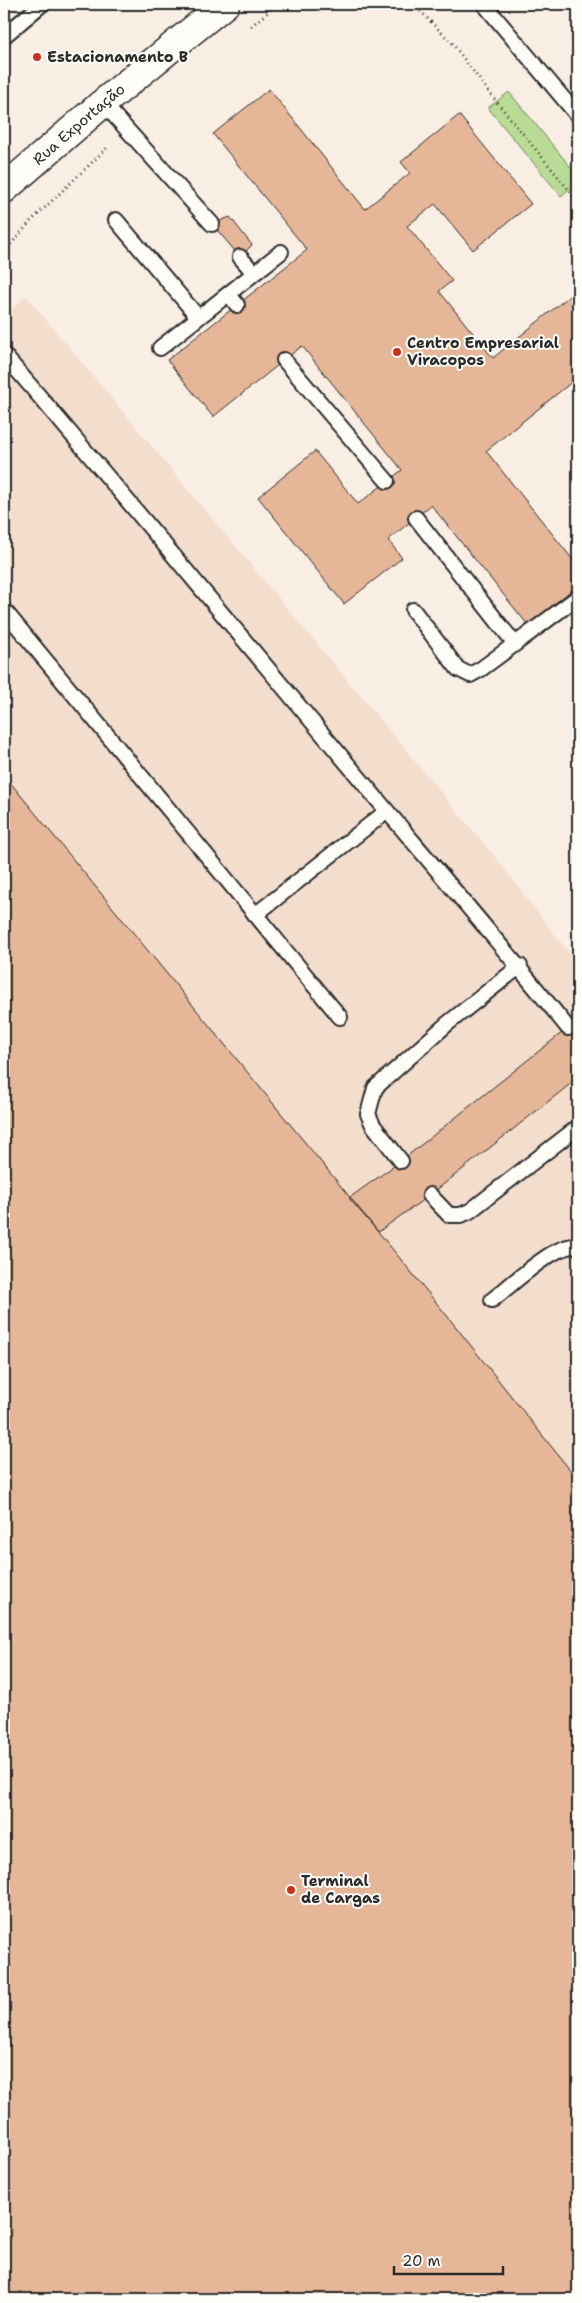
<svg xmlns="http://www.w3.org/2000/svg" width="582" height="2303" font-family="'Shantell Sans',sans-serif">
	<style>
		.built { fill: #f3ddcd }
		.green { fill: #b8db95; stroke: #728360 }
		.building { fill: #e6b698; stroke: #2b2b2b }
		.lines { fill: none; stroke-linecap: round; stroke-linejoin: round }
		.lane-casing { stroke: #2b2b2b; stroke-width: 18 }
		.street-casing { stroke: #2b2b2b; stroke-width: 31 }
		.path { stroke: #2b2b2b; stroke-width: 3; stroke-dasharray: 1 4; stroke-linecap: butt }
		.lane { stroke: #fdfcf7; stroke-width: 14 }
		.street { stroke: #fdfcf7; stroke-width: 28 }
		.poi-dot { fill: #c8321e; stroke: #fdfcf7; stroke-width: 2 }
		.labels { text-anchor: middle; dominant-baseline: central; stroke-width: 4; stroke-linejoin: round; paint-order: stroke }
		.poi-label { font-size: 15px; font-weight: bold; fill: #2b2b2b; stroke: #fdfcf7; text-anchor: start }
		.street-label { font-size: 15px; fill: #2b2b2b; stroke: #fdfcf7 }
	</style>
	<rect width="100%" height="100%" fill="#f8eee4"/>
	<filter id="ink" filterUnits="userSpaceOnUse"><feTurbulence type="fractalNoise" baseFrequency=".02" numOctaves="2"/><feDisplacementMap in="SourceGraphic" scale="10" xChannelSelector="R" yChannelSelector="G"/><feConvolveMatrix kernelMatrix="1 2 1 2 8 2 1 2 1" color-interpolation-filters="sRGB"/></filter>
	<g filter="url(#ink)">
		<path class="built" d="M26 296 495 857 578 965V2299H4V317Z"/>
		<path class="green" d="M509 92 578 176V182L561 196 488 108Z"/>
		<path class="building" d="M269 89 365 209 410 173 401 162 459 115 531 204 473 250 435 204 407 226 452 281 439 291 493 358 578 289V377L486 451 578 566V585L528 625 431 505 388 540 402 558 344 604 258 497 315 451 358 504 402 470 302 346 213 417 167 360 307 250 213 134Z
			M230 217 252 245 240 257 212 224Z
			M4 775 448 1317 578 1480V2299H4Z
			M578 1020V1078L430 1195 378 1232 349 1198 401 1161Z"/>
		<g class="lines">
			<g class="lane-casing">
				<path id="lane" d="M484 4 578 116
					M4 36 42 4
					M103 103 212 224
					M116 220 198 317
					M240 257 254 273
					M229 294 237 305
					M160 348 281 252
					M4 355C133 505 259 659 387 811 448 883 509 954 568 1028
					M284 360 387 481
					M416 518 515 644 578 597
					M4 610 340 1017
					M413 610 458 669 470 675 481 669 515 644
					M255 915 387 811
					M401 1161 373 1125 368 1114 375 1088 447 1024 520 966
					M430 1195 449 1215H461L470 1211 578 1127
					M492 1300C512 1285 554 1243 578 1246"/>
			</g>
			<g class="street-casing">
				<g id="street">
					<path id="s1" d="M4 189 103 103 225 4"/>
				</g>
			</g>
			<path class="path" d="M413 4 452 43 491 95 578 201
				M251 26 278 4
				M4 252 31 221 109 146"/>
			<use href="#lane" class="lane"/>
			<use href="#street" class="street"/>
		</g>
	</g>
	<g class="poi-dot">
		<circle cx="37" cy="57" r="5"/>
		<circle cx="397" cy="352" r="5"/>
		<circle cx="291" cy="1890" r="5"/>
	</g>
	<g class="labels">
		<g class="poi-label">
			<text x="47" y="57">Estacionamento B</text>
			<text x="407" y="343">Centro Empresarial<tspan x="407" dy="17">Viracopos</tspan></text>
			<text x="301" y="1881">Terminal<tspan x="301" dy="17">de Cargas</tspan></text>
		</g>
		<g class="street-label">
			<text stroke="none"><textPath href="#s1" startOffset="99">Rua Exportação</textPath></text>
		</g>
	</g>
	<rect width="582" height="2303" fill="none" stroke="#fdfcf7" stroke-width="20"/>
	<rect x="10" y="10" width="562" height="2283" fill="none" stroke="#2b2b2b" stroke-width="2" filter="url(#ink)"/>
	<path d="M394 2266v8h109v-8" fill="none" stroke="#2b2b2b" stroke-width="2.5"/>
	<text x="402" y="2266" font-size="15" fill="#2b2b2b" stroke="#fdfcf7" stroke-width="4" paint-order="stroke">20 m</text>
</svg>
